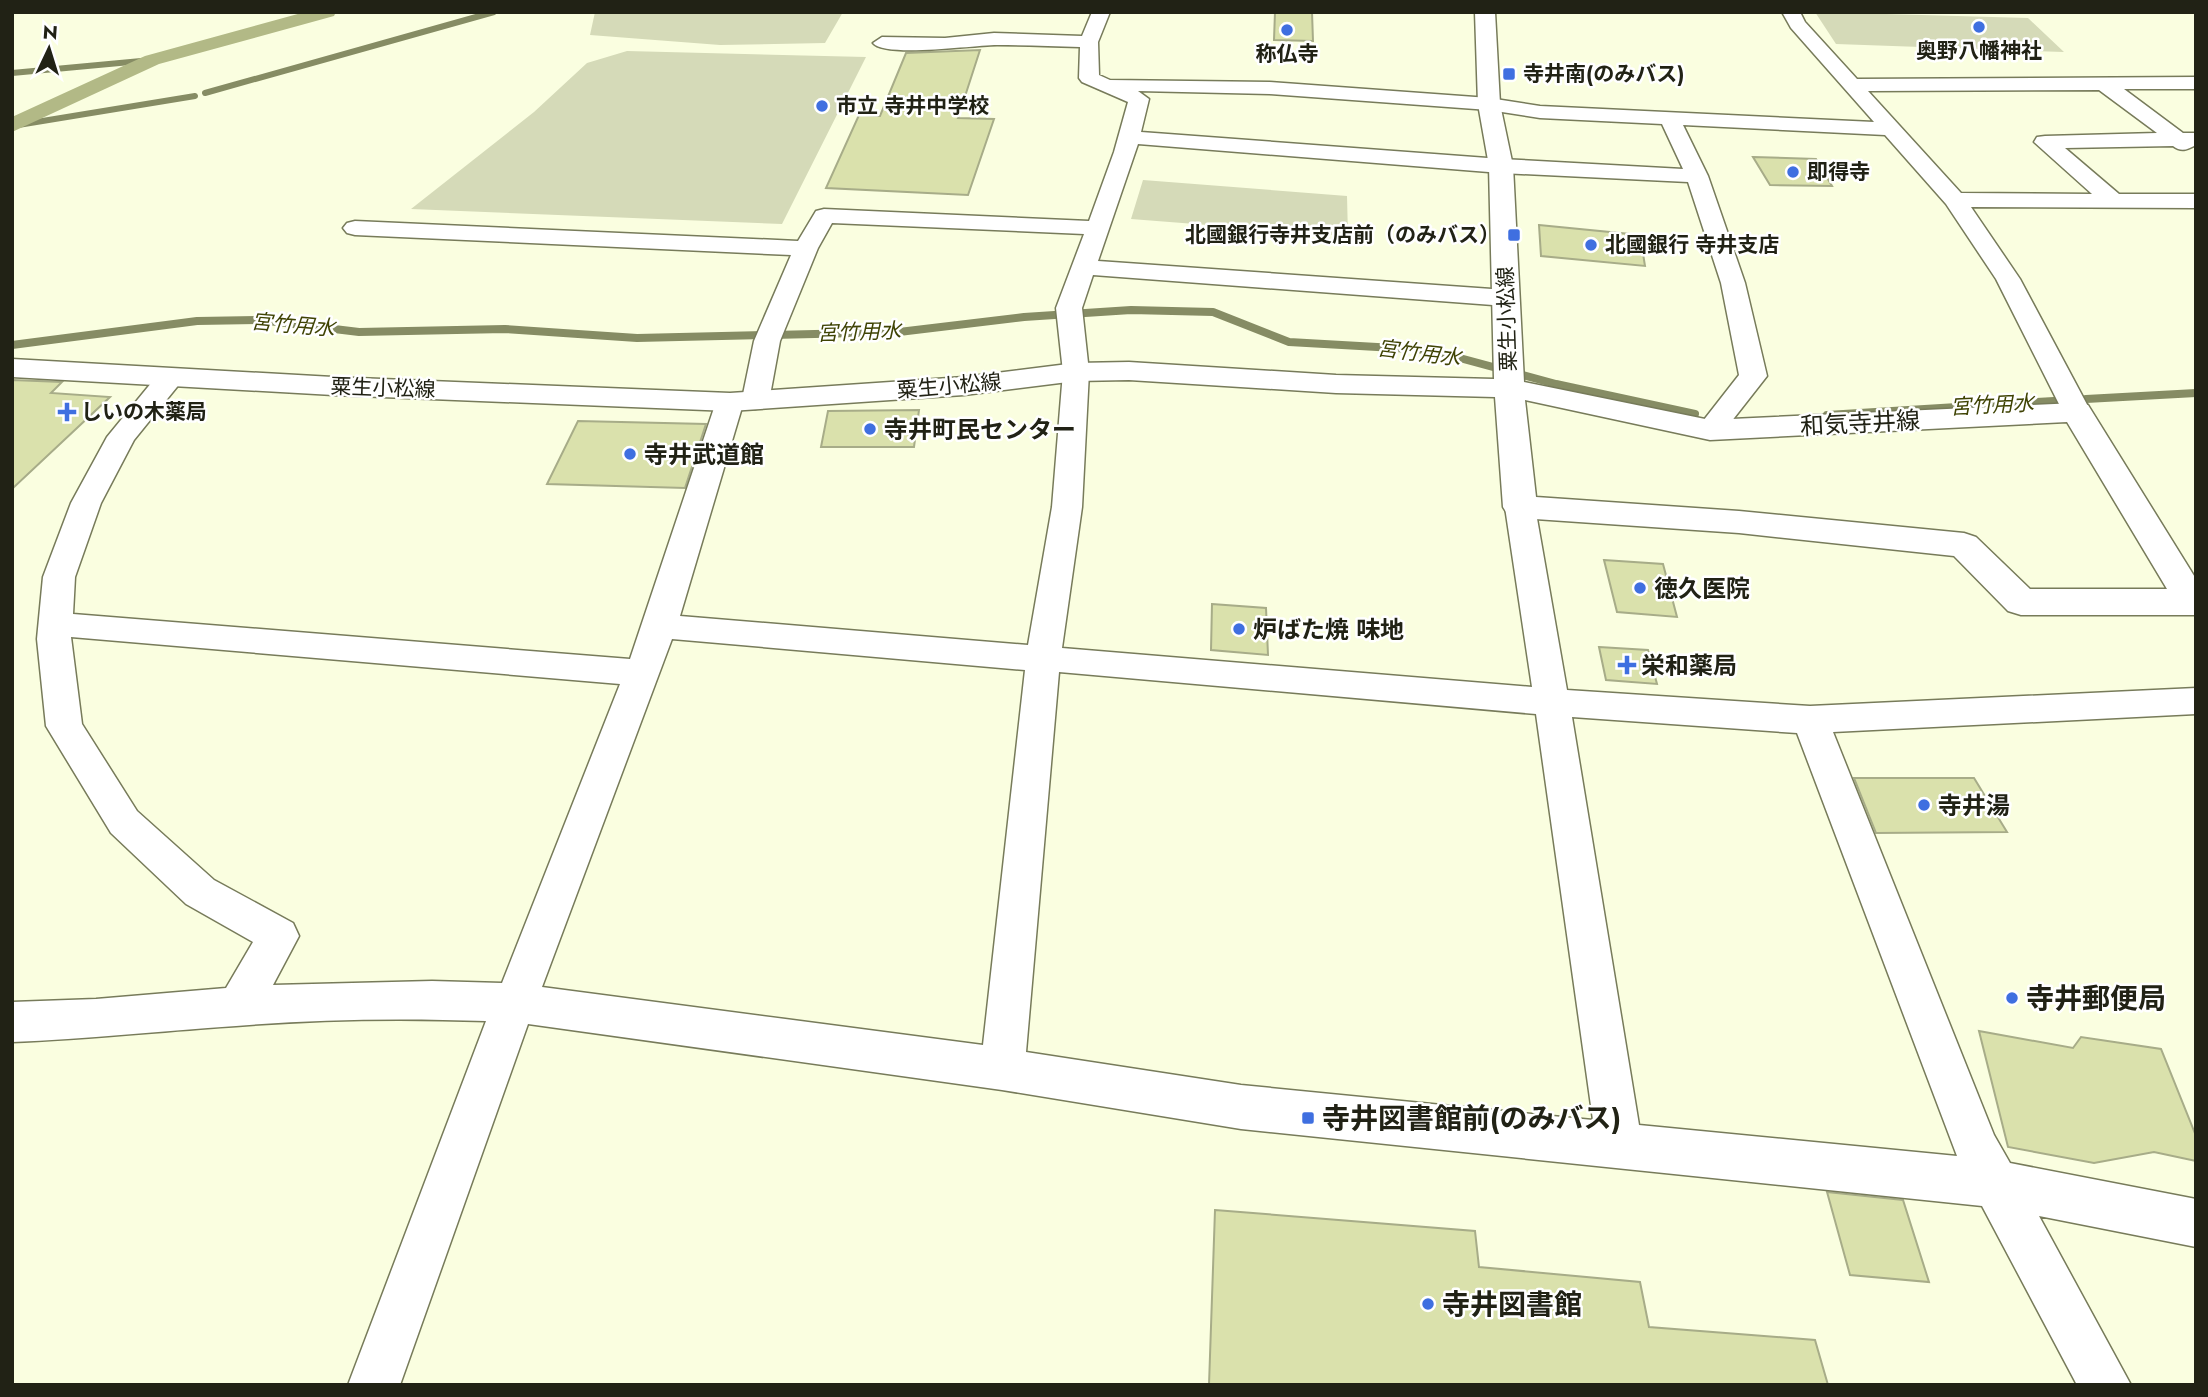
<svg xmlns="http://www.w3.org/2000/svg" width="2208" height="1397" font-family="Jost,'Noto Sans JP',sans-serif">
	<style>
		.green { fill: #d5dab8 }
		.lines { fill: none; stroke-linecap: round; stroke-linejoin: round }
		.stream-far1 { stroke: #868c64; stroke-width: 6 }
		.stream { stroke: #868c64; stroke-width: 8 }
		.canal { fill: #b2b986; fill-rule: evenodd }
		.building { fill: #dae1ac; stroke: #a7ac88; stroke-width: 2 }
		.minor-casing { stroke: #777b5a; stroke-width: 3 }
		.major-casing { stroke: #777b5a; stroke-width: 3 }
		.minor { fill: #fff; fill-rule: evenodd }
		.major { fill: #fff; fill-rule: evenodd }
		.poi-dot { fill: #3f6fe0; stroke: #fff; stroke-width: 2.5 }
		.labels { text-anchor: middle; dominant-baseline: central; stroke-width: 5; stroke-linejoin: round; paint-order: stroke }
		.far-poi-label { font-size: 21px; font-weight: bold; fill: #212215; stroke: #fff; text-anchor: start }
		.far-street-label { font-size: 21px; fill: #212215; stroke: #fff }
		.far-water-label { font-size: 21px; font-style: italic; fill: #3f4304; stroke: #fff }
		.street-label { font-size: 24px; fill: #212215; stroke: #fff }
		.poi-label { font-size: 24px; font-weight: bold; fill: #212215; stroke: #fff; text-anchor: start }
		.near-poi-label { font-size: 28px; font-weight: bold; fill: #212215; stroke: #fff; text-anchor: start }
	</style>
	<rect width="100%" height="100%" fill="#fafee0"/>
	<path class="green" d="M595 12H843L825 43 720 45 590 35Z
		M1815 12 2028 18 2064 52 1836 44Z
		M627 51 866 57 782 224 411 209 534 112 587 63Z
		M1143 180 1347 196 1348 236 1131 219Z"/>
	<g class="lines">
		<path class="stream-far1" d="M12 73 152 60
			M205 93 494 12
			M12 126 195 96"/>
		<path class="stream" d="M12 345 197 321 260 320 359 332 505 329 637 338 899 332 1024 317 1131 310 1213 312 1289 342 1430 350 1556 384 1695 414
			M2086 399 2196 393
			M1827 415 2054 401"/>
		<path class="canal" d="M305 12H336L334 16 159 64 12 132V117L145 56Z"/>
	</g>
	<path class="building" d="M1275 12H1312L1313 41 1274 40Z
		M980 50 958 118 994 119 968 195 826 188 859 115 880 116 906 53Z
		M1753 157 1816 159 1832 186 1770 185Z
		M1539 225 1640 235 1645 266 1541 256Z
		M12 380 62 382 51 393 110 397 12 489Z
		M919 410 914 447H821L828 411Z
		M578 421 706 424 685 488 547 484Z
		M1604 560 1663 564 1677 617 1617 612Z
		M1212 604 1266 608 1268 655 1211 650Z
		M1599 647 1648 650 1657 684 1606 680Z
		M1854 778H1974L2007 832 1876 833Z
		M1979 1031 2073 1048 2081 1037 2161 1049 2196 1136V1161L2154 1152 2094 1163 2008 1147Z
		M1827 1192 1903 1200 1929 1282 1850 1275Z
		M1215 1210 1475 1231 1479 1267 1640 1282 1649 1327 1815 1340 1828 1385H1209Z"/>
	<g class="lines">
		<g class="minor-casing">
			<path id="minor" d="M1092 12H1110L1098 42 1099 75 1110 80 1270 82 1489 98 1540 106 1874 122 1791 28 1782 12H1800L1805 22 1857 79 2196 77V89H2124L2183 133H2196V145C2188 149 2182 153 2173 146L2065 148 2119 194H2196V208L1971 207 2020 279 2091 412 2087 418 2077 420 2067 418 2063 412 1996 279 1946 204 1885 135 1683 125 1708 176 1745 283 1767 376 1720 436 1710 439 1700 436 1696 430 1739 375 1721 283 1688 182 1501 173 1138 144 1098 261 1506 290 1515 293 1519 298 1515 303 1506 306 1093 275 1082 308 1089 372 1082 507 1062 648 1532 687 1505 507 1509 500 1520 497 1531 500 1535 507 1567 690 1810 706 2196 688V714L1833 732 1994 1135 2010 1163 2196 1199V1247L2039 1216 2131 1385H2077L1982 1206 1241 1129 1002 1090 528 1024 400 1385H348L486 1021C404 1018 318 1019 236 1026 161 1031 87 1039 12 1042V1002L96 999 226 988 253 942 186 904 111 833 46 726 37 639 43 577 71 503 107 437 161 371 171 369 181 371 185 377 134 440 101 503 75 577 73 614 630 659 716 402 720 396 730 394 742 399 754 341 791 255 355 235 347 233 343 228 347 223 355 221 798 241 816 211 824 209 1089 221 1114 152 1128 102 1082 82 1079 78 1080 47C1052 46 1024 45 997 45 975 45 885 58 873 43L882 37 945 38 994 33 1082 36ZM2099 90 2157 133 2045 136 2037 137 2034 142 2092 194 1961 193 1868 91ZM1138 91 1270 94 1489 110 1540 118 1662 124 1683 169 1501 159 1141 132 1149 99ZM832 223 1084 234 1056 308 1063 372 1052 507 1028 645 680 616 743 404 755 409 765 407 769 401 780 341 818 248ZM71 637 620 684 502 983 432 981 273 985 299 936 293 923 214 880 137 811 82 724ZM672 639 1025 670 983 1045 542 987ZM1059 672 1536 714 1593 1120 1241 1085 1026 1052ZM1572 717 1797 733 1957 1156 1639 1125Z"/>
		</g>
		<g class="major-casing">
			<path id="major" d="M1475 12H1495L1500 104 1513 166 1524 382 1710 420 2077 403 2088 405 2196 579V615H2021L2008 611 1954 556 1739 533 1520 518 1508 515 1503 507 1495 397 1336 393 1129 380 1076 381 964 395 730 411 333 395 12 377V359L333 377 730 393 964 377 1076 363 1129 362 1336 375 1494 379 1489 166 1478 104ZM1525 400 1710 440 2067 422 2167 589H2030L1976 537 1964 533 1739 511 1536 497Z"/>
		</g>
		<use href="#minor" class="minor"/>
		<use href="#major" class="major"/>
	</g>
	<g class="poi-dot">
		<circle cx="1979" cy="27" r="7"/>
		<circle cx="1287" cy="30" r="7"/>
		<rect x="1502" y="67" width="14" height="14" rx="3.5"/>
		<circle cx="822" cy="106" r="7"/>
		<circle cx="1793" cy="172" r="7"/>
		<rect x="1507" y="228" width="14" height="14" rx="3.5"/>
		<circle cx="1591" cy="245" r="7"/>
		<path d="M63.5 401.5h7v7h7v7h-7v7h-7v-7h-7v-7h7z"/>
		<circle cx="870" cy="429" r="7"/>
		<circle cx="630" cy="454" r="7"/>
		<circle cx="1640" cy="588" r="7"/>
		<circle cx="1239" cy="629" r="7"/>
		<path d="M1623.5 654.5h7v7h7v7h-7v7h-7v-7h-7v-7h7z"/>
		<circle cx="1924" cy="805" r="7"/>
		<circle cx="2012" cy="998" r="7"/>
		<rect x="1301" y="1111" width="14" height="14" rx="3.5"/>
		<circle cx="1428" cy="1304" r="7"/>
	</g>
	<g class="labels">
		<g class="far-poi-label">
			<text x="1979" y="51" text-anchor="middle">奥野八幡神社</text>
			<text x="1287" y="54" text-anchor="middle">称仏寺</text>
			<text x="1523" y="74">寺井南(のみバス)</text>
			<text x="836" y="106">市立 寺井中学校</text>
			<text x="1807" y="172">即得寺</text>
			<text x="1500" y="235" text-anchor="end">北國銀行寺井支店前（のみバス）</text>
			<text x="1605" y="245">北國銀行 寺井支店</text>
			<text x="81" y="412">しいの木薬局</text>
		</g>
		<g class="far-street-label">
			<text transform="translate(1507 319) rotate(-92)">粟生小松線</text>
			<text transform="translate(949 386) rotate(-5)">粟生小松線</text>
			<text transform="translate(383 388) rotate(2)">粟生小松線</text>
		</g>
		<g class="far-water-label">
			<text transform="translate(293 325) rotate(5)">宮竹用水</text>
			<text transform="translate(859 332) rotate(-2)">宮竹用水</text>
			<text transform="translate(1419 353) rotate(7)">宮竹用水</text>
			<text transform="translate(1992 405) rotate(-3)">宮竹用水</text>
		</g>
		<g class="street-label">
			<text transform="translate(1860 423) rotate(-3)">和気寺井線</text>
		</g>
		<g class="poi-label">
			<text x="884" y="429">寺井町民センター</text>
			<text x="644" y="454">寺井武道館</text>
			<text x="1654" y="588">徳久医院</text>
			<text x="1253" y="629">炉ばた焼 味地</text>
			<text x="1641" y="665">栄和薬局</text>
			<text x="1938" y="805">寺井湯</text>
		</g>
		<g class="near-poi-label">
			<text x="2026" y="998">寺井郵便局</text>
			<text x="1322" y="1118">寺井図書館前(のみバス)</text>
			<text x="1442" y="1304">寺井図書館</text>
		</g>
	</g>
	<rect width="2208" height="1397" fill="none" stroke="#212215" stroke-width="28"/>
	<g transform="translate(49 49) rotate(4)" stroke="#ffffff" stroke-width="5" paint-order="stroke">
	<path d="M0-5L12 26L0 18L-12 26Z" fill="#212215"/>
	<text y="-10" font-size="19" font-weight="bold" text-anchor="middle" fill="#212215">N</text>
	</g>
</svg>
